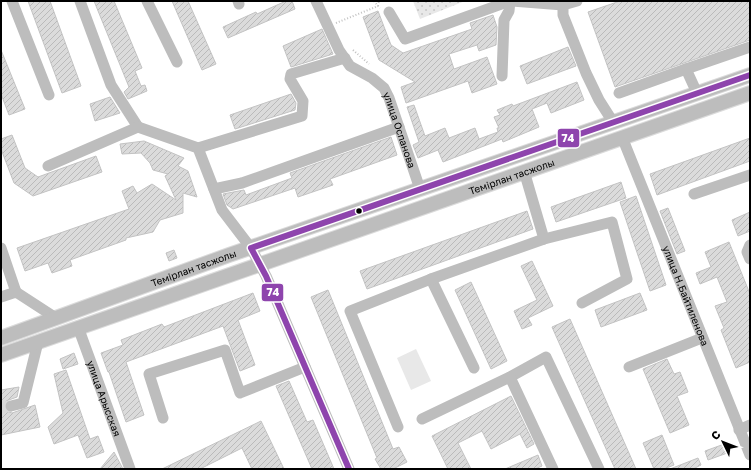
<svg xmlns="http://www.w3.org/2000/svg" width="751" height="470" font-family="'Golos Text',sans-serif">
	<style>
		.grass { fill: #e8e8e8 }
		.park { fill: url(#park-dots) }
		.building { fill: url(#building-hatch); stroke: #c3c3c3 }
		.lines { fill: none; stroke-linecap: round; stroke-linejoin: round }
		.minor-tunnel { stroke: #d9d9d9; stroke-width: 11; stroke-dasharray: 11 5.5; stroke-linecap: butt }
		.major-casing { stroke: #dbdbdb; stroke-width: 16 }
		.path { stroke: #c2c2c2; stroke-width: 2; stroke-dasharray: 1 2; stroke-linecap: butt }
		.minor { stroke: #bdbdbd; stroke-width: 11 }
		.major { stroke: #bdbdbd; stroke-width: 14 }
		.bus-1-casing { stroke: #fff; stroke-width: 9 }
		.bus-1 { stroke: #8e44ad; stroke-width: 6 }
		.bus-dot { fill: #000; stroke: #fff; stroke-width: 1.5 }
		.labels { text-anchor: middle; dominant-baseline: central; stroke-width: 3; stroke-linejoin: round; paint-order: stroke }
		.street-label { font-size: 10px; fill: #000; stroke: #fff }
		.line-badge { stroke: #fff; stroke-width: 1.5 }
		.badge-label { font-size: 11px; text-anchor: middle; font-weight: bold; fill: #fff }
	</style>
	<defs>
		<pattern id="park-dots" width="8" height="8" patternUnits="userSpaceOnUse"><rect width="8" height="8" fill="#e8e8e8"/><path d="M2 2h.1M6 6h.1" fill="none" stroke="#c5c5c5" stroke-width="1.8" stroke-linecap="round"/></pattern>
		<pattern id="building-hatch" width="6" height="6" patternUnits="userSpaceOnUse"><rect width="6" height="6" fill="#dbdbdb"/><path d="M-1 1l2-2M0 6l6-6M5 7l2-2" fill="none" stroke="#bababa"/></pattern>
	</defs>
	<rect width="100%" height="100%" fill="#fff"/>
	<path class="grass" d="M416 349 431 381 411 390 397 358Z"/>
	<path class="park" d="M413 1H465L420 19Z"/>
	<path class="building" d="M28 1H50L81 86 62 93Z
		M94 1H114L142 68 135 71 141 86 145 85 147 91 128 99 124 92 129 87Z
		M172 1H188L216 64 202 70Z
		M286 1H292L295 9 228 38 223 27 256 12 257 14Z
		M620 1H750V40L615 87 588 12Z
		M378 11 391 45 403 53 472 29 470 23 493 15 497 27 496 45 479 51 477 45 449 54 454 69 487 57 497 84 472 93 468 81 406 103 401 87 415 82 379 60 363 17Z
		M322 29 333 54 291 67 283 46Z
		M568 47 576 66 527 84 520 66Z
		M1 50 25 109 9 115 1 94Z
		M577 82 584 100 551 113 547 103 532 109 539 127 503 142 502 139 443 162 438 150 418 158 413 145 419 142 407 107 414 105 425 136 445 128 449 138 475 128 479 139 498 132 497 128H499L494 117 500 115 497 110 512 104 513 106Z
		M291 94 296 103 295 110 235 129 230 115Z
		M110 97 120 113 95 121 90 104Z
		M12 135 25 168 38 177 96 156 102 172 33 196 14 183 1 149V139Z
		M391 137 397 155 330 179 333 185 298 197 295 188 233 209 227 205 223 194 244 190 246 195 292 178 290 173Z
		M750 138V161L657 195 650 174Z
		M144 141 184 158 178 166 188 171 197 197 183 193V213L160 220 153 232 126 238V240L70 260 72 266 52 273 48 263 25 271 17 248 129 209 122 191 133 186 137 193 152 184 176 200 165 176 168 174 153 170 150 163 141 153 122 154 120 144Z
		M621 182 626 198 556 222 551 207Z
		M636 196 666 285 650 291 620 202Z
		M668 208 685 251 677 254 660 211Z
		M527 211 533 229 367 289 360 271Z
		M750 212V231L738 236 732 220Z
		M729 242 750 294V362L736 368 721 330 724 328 715 306 727 302 717 277 700 284 696 273 711 267 705 252Z
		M174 250 177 258 169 261 166 253Z
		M532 261 553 306 528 318 532 325 522 329 514 311 537 300 521 266Z
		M471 282 507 361 491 369 455 290Z
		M328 290 393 449 399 447 407 462 393 469H381L375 459 377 458 311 297Z
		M253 293 260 311 238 320 255 365 240 371 223 326 126 362 144 415 126 422 109 372H108L101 353 123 345 121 340 162 324 164 327Z
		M640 293 647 310 601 327 595 310Z
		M570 319 636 469H615L552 327Z
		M74 353 78 364 63 369 60 359Z
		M667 359 674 374 680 372 688 392 677 396 689 425 670 433 643 369Z
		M66 370 90 439 98 436 104 452 87 458 78 435 54 444 48 427 63 413 54 374Z
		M289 381 307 422 313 420 334 469H312L276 386Z
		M19 387 17 397 6 401 4 408 6 411 12 413 35 405 40 427 1 435V390Z
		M511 396 534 444 527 448 520 434 491 449 482 431 458 443 471 469H448L432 436Z
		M261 421 284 469H252L242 448 200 469H162Z
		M662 435 674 465 664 469H654L643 443Z
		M727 443 730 452 708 460 705 451Z
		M114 452 123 469H100Z
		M538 455 542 466 535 469H505Z
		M698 458 701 465 693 469H670Z"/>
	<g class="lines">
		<path class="minor-tunnel" d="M1 408 11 406"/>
		<g class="major-casing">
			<g id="major">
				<path id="s4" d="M1 338 229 255 750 75"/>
				<path id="s5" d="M1 355 750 93"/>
			</g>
		</g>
		<path class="path" d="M374 1 378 6
			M378 6 379 1
			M336 23 378 6 380 8
			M353 50 369 64"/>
		<g class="minor">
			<path d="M12 1 49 95"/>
			<path d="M80 1 111 85 138 127"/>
			<path d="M147 1 177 62"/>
			<path d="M238 1 239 4"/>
			<path id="s1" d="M316 1 339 50 350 66 372 78 384 88 389 98 420 189"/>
			<path d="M512 1 563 5 577 1"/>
			<path d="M563 1V15L586 73 599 100 613 122"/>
			<path d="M389 12 405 39 510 1"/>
			<path d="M686 69 750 47"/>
			<path d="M502 76 504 20 509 11 510 1"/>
			<path d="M619 93 686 69 697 93"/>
			<path id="s2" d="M622 137 750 455"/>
			<path d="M198 148 302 116 303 101 290 79 291 74 345 58"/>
			<path d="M48 166 138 127 198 148 222 210 251 248 266 276 349 469"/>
			<path d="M524 171 544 239 612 222 627 279 582 303"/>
			<path d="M214 189 242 183 399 127"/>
			<path d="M694 194 750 175"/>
			<path d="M750 245 747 252 750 259"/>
			<path d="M1 248 16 292"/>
			<path d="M431 279 474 368"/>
			<path d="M1 297 16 292 56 318"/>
			<path id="s3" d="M78 327 130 469"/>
			<path d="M629 367 702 338"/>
			<path d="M510 377 546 357 599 469"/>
			<path d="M11 406 23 403 38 342"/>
			<path d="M163 418 149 374 225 350 240 393 305 367"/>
			<path d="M422 419 510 377 553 469"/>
			<path d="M398 427 350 311 431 279 544 239"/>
			<path d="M739 430 750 425"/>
		</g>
		<use href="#major" class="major"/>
		<g class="bus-1-casing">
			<path id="bus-1" d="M349 469 266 276 251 248 750 75"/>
		</g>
		<use href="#bus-1" class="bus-1"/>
	</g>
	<circle class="bus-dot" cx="359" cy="211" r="3.5"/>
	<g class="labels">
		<g class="street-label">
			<text stroke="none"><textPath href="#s1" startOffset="159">улица Оспанова</textPath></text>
			<text stroke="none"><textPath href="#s5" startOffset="541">Темірлан тасжолы</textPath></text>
			<text stroke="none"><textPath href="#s4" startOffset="205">Темірлан тасжолы</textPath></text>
			<text stroke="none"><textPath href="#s2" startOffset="171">улица Н.Байтиленова</textPath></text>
			<text stroke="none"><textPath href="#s3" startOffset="76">улица Арысская</textPath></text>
		</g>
	</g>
	<g class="line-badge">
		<rect x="557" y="128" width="23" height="20" rx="4" fill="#8e44ad"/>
		<rect x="261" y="283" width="23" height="19" rx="4" fill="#8e44ad"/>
	</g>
	<g class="badge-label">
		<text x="568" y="142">74</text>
		<text x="273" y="296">74</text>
	</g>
	<rect width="751" height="470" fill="none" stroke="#000000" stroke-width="4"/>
	<g transform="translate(723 442) rotate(313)" stroke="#ffffff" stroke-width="3" paint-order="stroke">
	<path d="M0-3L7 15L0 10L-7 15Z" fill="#000000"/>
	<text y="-6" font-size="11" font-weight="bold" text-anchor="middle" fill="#000000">С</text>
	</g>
</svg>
